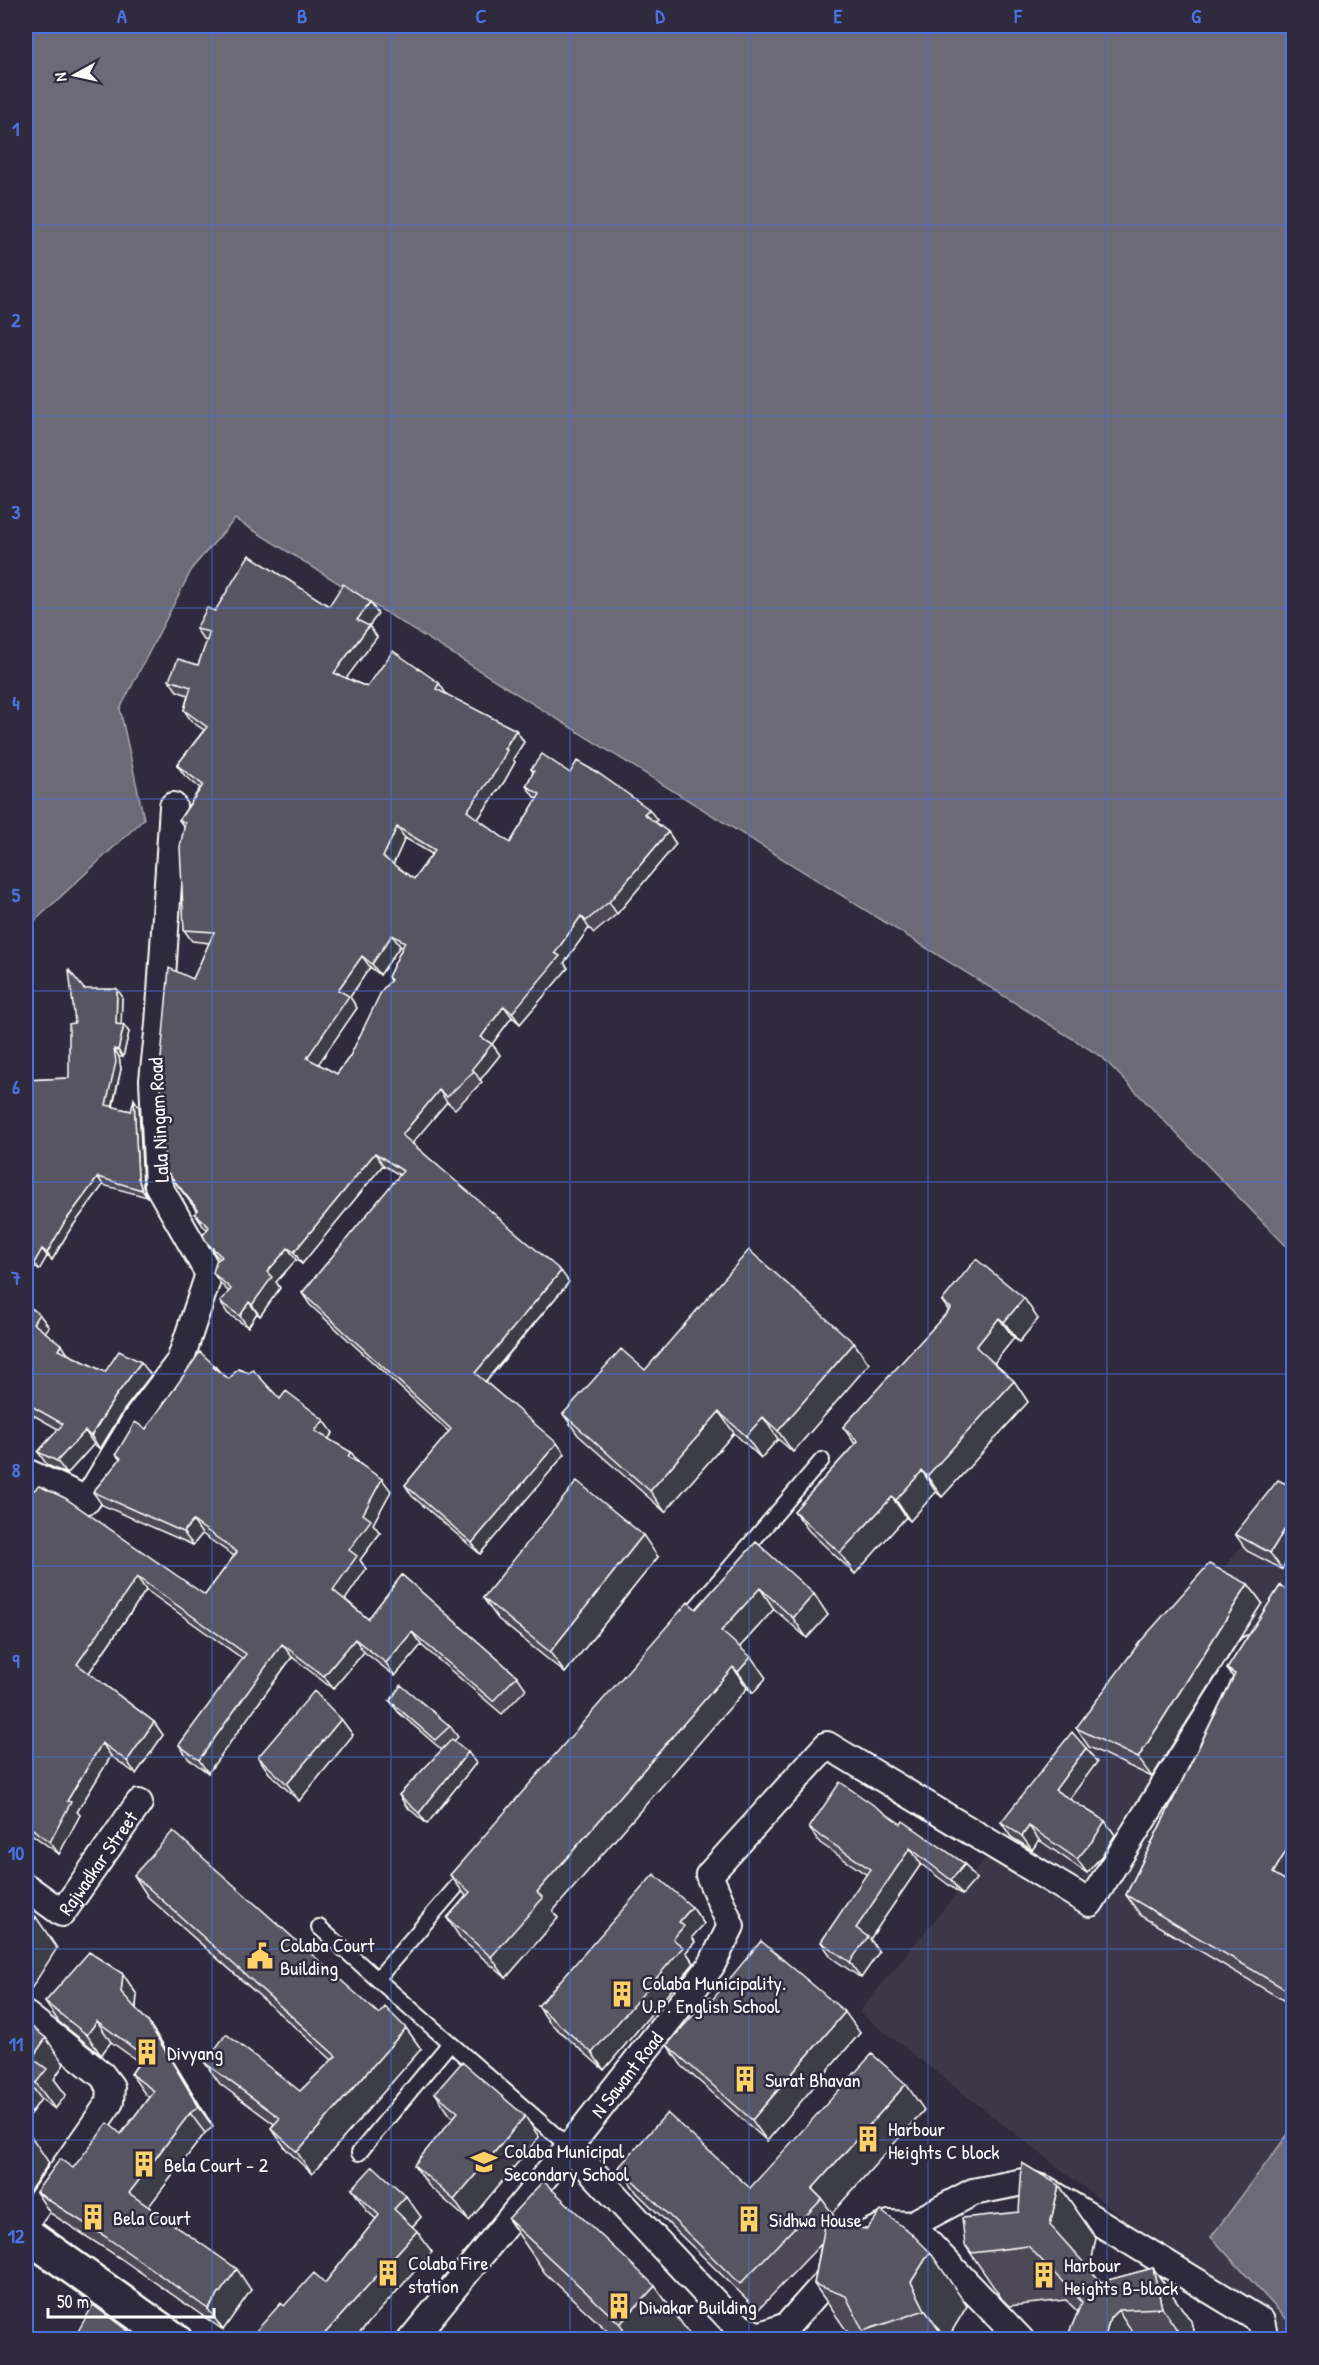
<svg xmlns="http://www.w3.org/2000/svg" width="1319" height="2365" font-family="'Patrick Hand',sans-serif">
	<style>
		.built { fill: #3c3749 }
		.water { fill: #6d6a77; stroke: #a7a6ad; stroke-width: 1.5 }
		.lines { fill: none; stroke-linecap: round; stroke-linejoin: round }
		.lane-casing { stroke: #fff; stroke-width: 18 }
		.street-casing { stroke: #fff; stroke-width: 30 }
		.secondary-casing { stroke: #fff; stroke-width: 38 }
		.lane { stroke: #2f2a3d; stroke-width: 14 }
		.street { stroke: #2f2a3d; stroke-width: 26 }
		.secondary { stroke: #2f2a3d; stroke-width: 33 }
		.wall { fill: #4d4956; stroke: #fff; stroke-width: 1.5; fill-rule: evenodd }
		.shaded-wall { fill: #3e3c46; stroke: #fff; stroke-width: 1.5 }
		.building { fill: #595564; stroke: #fff; stroke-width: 1.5; fill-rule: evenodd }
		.grid { fill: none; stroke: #4a71e0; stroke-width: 1.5; stroke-opacity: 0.55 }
		.labels { text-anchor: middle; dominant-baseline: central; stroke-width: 5; stroke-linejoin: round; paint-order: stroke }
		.street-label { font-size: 20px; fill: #fff; stroke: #2f2a3d }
		.poi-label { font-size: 20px; fill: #fff; stroke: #2f2a3d; text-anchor: start }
		.neatline { fill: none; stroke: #4a71e0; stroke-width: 2 }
		.grid-label { font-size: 20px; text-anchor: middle; font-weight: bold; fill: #4a71e0 }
	</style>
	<rect width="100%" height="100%" fill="#2f2a3d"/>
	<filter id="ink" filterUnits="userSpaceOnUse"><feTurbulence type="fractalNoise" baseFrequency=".0167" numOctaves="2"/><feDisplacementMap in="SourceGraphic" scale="12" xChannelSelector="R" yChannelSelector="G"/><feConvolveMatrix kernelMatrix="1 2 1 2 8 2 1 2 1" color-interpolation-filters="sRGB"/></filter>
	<g filter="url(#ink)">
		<path class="built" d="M1293 1483V2339H1275L1277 2338 859 2012Z"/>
		<path class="water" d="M26 26H1293V1253L1102 1057 235 519 193 567 120 709 144 819 26 929Z
			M1291 2130 1294 2132 1293 2336 1291 2324 1211 2237Z"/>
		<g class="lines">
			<g class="lane-casing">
				<path id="lane" d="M685 1620 822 1460
					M469 1872 377 1979 569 2147
					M319 1927 377 1979
					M359 2153 450 2043"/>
			</g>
			<g class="street-casing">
				<g id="street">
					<path d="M26 1472 87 1500 136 1419 180 1361 209 1274 158 1185 153 1080 159 1024 173 806"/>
					<path id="s1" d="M26 1887 62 1913 139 1803"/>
					<path d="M26 2015 102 2075 111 2087 110 2102 26 2222"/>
					<path d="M569 2147 733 2322 758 2336 787 2326 841 2265"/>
					<path d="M911 2225 1021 2340"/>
					<path d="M869 2233 889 2224 911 2225 973 2192 1023 2182 1046 2190 1261 2321 1265 2340"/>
					<path id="s2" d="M411 2340 569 2147 711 1966 731 1926 709 1875 827 1745 1090 1903 1250 1649"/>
				</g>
			</g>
			<g class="secondary-casing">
				<path id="secondary" d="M26 2234 175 2340"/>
			</g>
			<use href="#lane" class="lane"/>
			<use href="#street" class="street"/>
			<use href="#secondary" class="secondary"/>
		</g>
		<path class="wall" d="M370 602 378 614 369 626 377 637 346 678 367 687 447 695 516 730 524 742 513 759 515 762 504 782 478 819 510 843 537 799 534 797 526 786 533 772 531 769 570 773 657 820 655 822 668 832 676 844 617 914 594 933 589 928 564 963 568 968 520 1024 512 1017 492 1044 500 1055 480 1080 482 1082 455 1109 447 1102 412 1143 569 1282 486 1382 565 1454 480 1554 412 1496 405 1485 449 1432 310 1305 302 1293 400 1175 383 1165 302 1264 296 1260 276 1282 280 1288 260 1316 257 1313 248 1327 228 1314 220 1302 229 1292 221 1284 213 1273 220 1259 215 1254 207 1243V1229L203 1226 195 1214 197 1211 165 1169 193 979 209 943 192 941 184 930V827L179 820 200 788 185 776 177 765 204 730 192 722 184 710 188 695 177 691 169 680 198 665 207 641 204 640 196 629 215 611 329 606ZM405 838 432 854 414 879 393 865ZM400 946 402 948 388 977 390 981 350 1056 337 1074 318 1064 357 1008 350 997 370 967 380 975Z
			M84 989 122 996 121 1025 129 1032 123 1057H119L121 1069 113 1107 131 1111 139 1107 143 1186 147 1197 103 1185 69 1231 52 1260 47 1256 39 1270 30 1264 26 1271V1080L69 1078 75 1023Z
			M942 1301 1038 1319 1019 1342 1014 1338 994 1363 1014 1381 1028 1402 942 1497 936 1492 910 1521 906 1517 855 1574 809 1531 794 1511 855 1444 843 1427 949 1311Z
			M26 1304 39 1314 49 1327 45 1332 68 1354 105 1372 151 1375 124 1410 100 1449 94 1444 67 1474 47 1465 38 1452 58 1429 26 1411Z
			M854 1343 869 1364 793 1452 778 1439 761 1458 734 1433 665 1512 578 1435 563 1414 645 1370Z
			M214 1365 219 1371 229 1379 280 1399 333 1433 328 1439 358 1462 391 1491 373 1524 380 1533 360 1560 366 1569 345 1599 368 1619 402 1575 517 1676 526 1689 502 1714 421 1645 395 1676 364 1652 333 1689 292 1657 208 1773 188 1758 179 1745 243 1659 146 1590 89 1673 154 1722 163 1735 136 1774 111 1756 77 1812 80 1815 59 1854 26 1830V1497L205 1595 234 1556 202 1534 193 1545 102 1505 93 1492 120 1460 116 1454 146 1429Z
			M1293 1487 1282 1569 1247 1551 1235 1534Z
			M756 1542 828 1615 807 1638 774 1609 740 1647 766 1678 753 1693 747 1688 553 1911 558 1918 506 1978 461 1939 447 1918 466 1896 450 1875 696 1609Z
			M658 1557 565 1673 498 1619 483 1598Z
			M1248 1584 1262 1603 1152 1777 1089 1747 1076 1728Z
			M1280 1586 1293 1885V2006L1141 1916 1126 1895 1233 1677 1227 1669Z
			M390 1701 450 1726 458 1737 454 1741 476 1763 427 1824 406 1806 399 1795 442 1750 398 1712Z
			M341 1719 353 1735 299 1801 269 1773 258 1757Z
			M1097 1762 1069 1799 1105 1821 1115 1835 1104 1853 1087 1873 1039 1840 1032 1850 1011 1837 1001 1822Z
			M901 1824 965 1864 976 1879 962 1895 921 1864 870 1939 879 1952 861 1978 832 1958 821 1942 867 1875 820 1843 809 1828Z
			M134 1875 379 2014 406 2028 421 2049 312 2174 286 2149 271 2128 274 2124 220 2084 205 2063 300 2091 332 2060 148 1897Z
			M692 1907 704 1924 692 1937 695 1942 686 1952 694 1963 604 2070 549 2022 538 2006Z
			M123 1974 137 1995 136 2009 148 2022 162 2043 213 2127 205 2133 148 2207 251 2290 223 2330 120 2258 50 2213 36 2192 73 2168 121 2134 149 2097 145 2094 131 2074 139 2062 111 2042 101 2055 59 2022 45 2002Z
			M26 2026 64 2064 54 2079 66 2095 55 2109 41 2099 26 2120Z
			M860 2033 767 2141 682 2066 667 2045Z
			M435 2093 539 2137 469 2221 429 2186 414 2165 454 2118 450 2115Z
			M924 2110 832 2213 840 2225 838 2226 967 2306 949 2336 951 2340H857L851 2337 814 2284 821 2244 758 2310 637 2193 619 2167 750 2188Z
			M1059 2185 1096 2238 1090 2269 1101 2282 1153 2268 1191 2321 1195 2340H1066L1078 2312 1066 2300 1009 2306 1002 2299 965 2245 1019 2212Z
			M352 2189 421 2217 412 2227 432 2252 353 2340H263L257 2330 284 2306 325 2283 376 2219 367 2211Z
			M508 2219 693 2339 617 2340 545 2273Z"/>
		<path class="shaded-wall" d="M370 602 378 614 365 631 357 620Z
			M369 626 377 637 342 684 334 673Z
			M439 683 447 695 436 689Z
			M516 730 524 742 513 759 515 762 504 782 475 823 467 811Z
			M649 809 657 820 652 825 644 814Z
			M397 827 405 838 391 869 383 857Z
			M668 832 676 844 617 914 609 902Z
			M581 916 589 928 564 963 568 968 520 1024 512 1013Z
			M392 935 400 946 380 975 372 964Z
			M362 956 370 967 350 997 357 1008 315 1069 307 1058 338 990Z
			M117 989 122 996 121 1031 116 1024Z
			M504 1006 512 1017 492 1044 500 1055 480 1080 474 1071 472 1069 481 1037Z
			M124 1025 129 1032 123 1057 118 1050Z
			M114 1049 119 1057 121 1069 111 1112 106 1105Z
			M439 1090 447 1102 410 1146 402 1135Z
			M134 1099 139 1107 143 1186 147 1197 142 1190 138 1178Z
			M375 1153 383 1165 302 1264 294 1252Z
			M98 1177 103 1185 69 1231 52 1260 47 1253 64 1223Z
			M288 1248 296 1260 276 1282 280 1288 260 1316 252 1305 267 1272Z
			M42 1249 47 1256 39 1270 34 1263Z
			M26 1258 30 1264 26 1271Z
			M561 1271 569 1282 483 1384 475 1373Z
			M1024 1298 1038 1319 1019 1342 1004 1322Z
			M249 1302 257 1313 248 1327 240 1316Z
			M39 1314 49 1327 42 1336 33 1323Z
			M999 1318 1014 1338 991 1367 976 1347Z
			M854 1343 869 1364 793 1452 778 1431Z
			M62 1345 71 1359 59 1350Z
			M141 1362 151 1375 124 1410 100 1449 91 1436 115 1397Z
			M1014 1381 1028 1402 942 1497 927 1476Z
			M719 1412 734 1433 665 1512 650 1491Z
			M763 1417 778 1439 761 1458 746 1436Z
			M324 1420 333 1433 324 1444 315 1431Z
			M85 1431 94 1444 67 1474 57 1461Z
			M557 1443 565 1454 480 1554 472 1543Z
			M351 1452 360 1465 348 1456Z
			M922 1471 936 1492 910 1521 896 1500Z
			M382 1479 391 1491 373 1524 380 1533 360 1560 366 1569 343 1603 333 1590 363 1514Z
			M892 1497 906 1517 855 1574 840 1553Z
			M1293 1516V1550L1282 1569 1270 1553Z
			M193 1521 202 1534 193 1545 183 1532Z
			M643 1535 658 1557 565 1673 550 1652Z
			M137 1577 146 1590 86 1677 77 1664Z
			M1248 1584 1262 1603 1152 1777 1138 1758Z
			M760 1588 774 1609 736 1651 721 1631Z
			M814 1594 828 1615 807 1638 793 1618Z
			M412 1632 421 1645 395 1676 386 1663Z
			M355 1639 364 1652 333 1689 324 1676Z
			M282 1644 292 1657 208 1773 199 1760Z
			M751 1657 766 1678 753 1693 738 1672Z
			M733 1667 747 1688 553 1911 558 1918 506 1978 491 1957 537 1892Z
			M341 1719 353 1735 299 1801 287 1784Z
			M154 1722 163 1735 136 1774 127 1761Z
			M102 1743 111 1756 77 1812 80 1815 59 1854 50 1842 67 1801Z
			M1086 1748 1097 1762 1065 1805 1055 1790Z
			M468 1752 476 1763 427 1824 419 1813Z
			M1105 1821 1115 1835 1104 1853 1087 1873 1077 1859Z
			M1029 1826 1039 1840 1032 1850 1022 1836Z
			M1293 1839V1884L1287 1894 1273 1873Z
			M910 1848 921 1864 870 1939 879 1952 861 1978 850 1962 856 1928Z
			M965 1864 976 1879 962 1895 951 1880Z
			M692 1907 704 1924 692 1937 695 1942 686 1952 694 1963 604 2070 592 2053 673 1939 679 1922Z
			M36 1917 57 1948 26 1997V1933Z
			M123 1974 137 1995 135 2013 121 1992Z
			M845 2012 860 2033 767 2141 752 2120Z
			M97 2021 111 2042 101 2055 87 2035Z
			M148 2022 162 2043 213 2127 199 2107Z
			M406 2028 421 2049 312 2174 297 2152Z
			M46 2038 64 2064 54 2079 66 2095 55 2109 36 2083 32 2058Z
			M26 2078 41 2099 26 2120Z
			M906 2084 924 2110 832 2213 822 2199 812 2189Z
			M190 2113 205 2133 143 2214 129 2193Z
			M525 2116 539 2137 469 2221 454 2200Z
			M31 2136 49 2163 27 2195 26 2194V2144Z
			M1059 2185 1096 2238 1088 2278 1050 2225Z
			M406 2196 421 2217 408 2231 394 2209Z
			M417 2231 432 2252 353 2340H319Z
			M930 2252 967 2306 949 2336 951 2340H946L925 2310 911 2282Z
			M1153 2268 1191 2321 1195 2340H1184L1162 2308Z
			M237 2269 251 2290 223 2330 208 2309Z
			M655 2286 693 2339 692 2340H631L620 2324Z
			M1118 2310 1138 2340H1104L1110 2318Z
			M132 2334 136 2340H128Z"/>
		<path class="building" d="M249 555 329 606 343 584 370 602 357 620 369 626 334 673 367 687 393 651 439 683 436 689 516 730 504 749 507 750 496 771 467 811 510 843 540 794 526 786 534 771 531 769 542 754 570 773 577 761 598 773 649 809 644 814 668 832 609 902 586 921 581 916 555 953 560 956 512 1013 504 1006 481 1037 492 1044 472 1069 474 1071 447 1097 439 1090 402 1135 561 1271 475 1373 557 1443 472 1543 405 1485 451 1429 302 1293 403 1171 375 1153 294 1252 288 1248 267 1272 272 1277 252 1305 249 1302 240 1316 220 1302 231 1289 213 1273 216 1261 222 1257 207 1243 203 1235 209 1227 195 1214 198 1210 165 1169 160 1069 169 968 193 979 214 932 184 930 180 847 185 823 179 820 203 785 177 765 207 727 184 710 191 687 169 680 178 659 198 665 210 632 196 629 207 608 215 611ZM397 827 435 850 414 879 383 857ZM392 935 405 942 388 977 391 980 382 990 350 1056 337 1074 307 1058 349 996 338 990 362 956 372 964Z
			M69 970 84 989H117L116 1024 124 1025 118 1050 114 1049 116 1062 106 1105 131 1111 134 1099 138 1178 142 1190 98 1177 64 1223 47 1253 42 1249 34 1263 26 1257V1080L69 1078V1024L75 1023Z
			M749 1250 854 1343 778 1431 763 1417 746 1436 719 1412 650 1491 563 1414 621 1349 645 1370Z
			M976 1259 1024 1298 1004 1322 999 1318 976 1347 1014 1381 927 1476 922 1471 896 1500 892 1497 840 1553 794 1511 858 1441 843 1427 951 1308 942 1301Z
			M26 1304 39 1314 33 1323 62 1345 59 1350 105 1372 119 1351 141 1362 115 1397 91 1436 85 1431 57 1461 38 1452 63 1424 26 1403Z
			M200 1352 214 1365 213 1367 229 1379 238 1369 249 1373 253 1370 280 1399 286 1391 324 1420 315 1431 351 1452 348 1456 382 1479 363 1514 371 1520 349 1550 357 1556 333 1590 368 1619 402 1575 517 1676 493 1701 412 1632 386 1663 355 1639 324 1676 282 1644 199 1760 179 1745 246 1654 137 1577 77 1664 154 1722 127 1761 102 1743 67 1801 71 1802 50 1842 26 1824V1497L39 1486 65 1498 205 1595 237 1552 193 1521 183 1532 93 1492 121 1458 116 1454 135 1422 146 1429Z
			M1278 1480 1293 1487V1516L1270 1553 1235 1534Z
			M577 1481 643 1535 550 1652 483 1598Z
			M756 1542 814 1594 793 1618 760 1588 721 1631 751 1657 738 1672 733 1667 537 1892 543 1898 491 1957 447 1918 470 1892 450 1875 688 1602 696 1609Z
			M1209 1564 1248 1584 1138 1758 1076 1728 1139 1643Z
			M1293 1575V1839L1273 1873 1293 1885V1994L1126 1895 1235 1674 1227 1669 1280 1586 1285 1589Z
			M401 1685 450 1726 435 1740 390 1701Z
			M314 1691 341 1719 287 1784 258 1757Z
			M1072 1732 1086 1748 1055 1790 1105 1821 1094 1839 1077 1859 1029 1826 1022 1836 1001 1822Z
			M452 1739 468 1752 419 1813 399 1795Z
			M840 1782 901 1824 903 1821 965 1864 951 1880 910 1848 856 1928 868 1937 850 1962 821 1942 870 1869 809 1828Z
			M173 1831 379 2014 385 2007 406 2028 297 2152 271 2128 280 2118 205 2063 226 2034 300 2091 336 2056 134 1875Z
			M654 1874 692 1907 679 1922 684 1926 673 1939 683 1947 592 2053 538 2006Z
			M26 1910 36 1917 26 1933Z
			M761 1941 845 2012 752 2120 667 2045 709 1997 712 2000Z
			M89 1952 123 1974 121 1992 148 2022 199 2107 190 2113 129 2193 237 2269 208 2309 106 2237 36 2192 60 2159 73 2168 108 2123 121 2134 154 2091 131 2074 144 2056 97 2021 87 2035 45 2002Z
			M27 2023 46 2038 32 2058 47 2069 36 2083 26 2075V2026Z
			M872 2054 906 2084 812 2189 822 2199 740 2284 619 2167 667 2113 750 2188Z
			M462 2062 525 2116 454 2200 414 2165 458 2112 435 2093Z
			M26 2132 31 2136 26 2144Z
			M1022 2163 1059 2185 1050 2225 1101 2282 1153 2268 1162 2308 1118 2310 1110 2318 1104 2340H1066L1082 2302 1028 2246 972 2253 965 2245 962 2218 1019 2212Z
			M373 2166 406 2196 394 2209 417 2231 319 2340H267L257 2330 281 2303 284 2306 314 2273 325 2283 379 2215 352 2189Z
			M543 2181 655 2286 620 2324 508 2219Z
			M881 2211 910 2232 930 2252 911 2282 925 2310 863 2331 846 2296 814 2284 825 2225 867 2229Z
			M93 2305 132 2334 128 2340H73Z"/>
	</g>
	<path class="grid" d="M212 26V2340M391 26V2340M570 26V2340M749 26V2340M928 26V2340M1107 26V2340M26 225H1294M26 416H1294M26 608H1294M26 799H1294M26 991H1294M26 1182H1294M26 1374H1294M26 1566H1294M26 1757H1294M26 1949H1294M26 2140H1294"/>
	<defs>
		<g id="civic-bare" transform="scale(2.07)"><path d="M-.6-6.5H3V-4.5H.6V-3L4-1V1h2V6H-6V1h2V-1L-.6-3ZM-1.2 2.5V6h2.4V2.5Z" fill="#ffd166" stroke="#2f2a3d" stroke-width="2.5" paint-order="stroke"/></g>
		<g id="building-bare" transform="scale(2.07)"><path d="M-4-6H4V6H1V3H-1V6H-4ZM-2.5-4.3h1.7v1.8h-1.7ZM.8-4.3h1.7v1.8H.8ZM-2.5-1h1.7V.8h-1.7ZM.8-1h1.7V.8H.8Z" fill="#ffd166" stroke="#2f2a3d" stroke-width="2.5" paint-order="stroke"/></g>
		<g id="school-bare" transform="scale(2.07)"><path d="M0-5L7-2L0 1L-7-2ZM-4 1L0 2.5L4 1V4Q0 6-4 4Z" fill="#ffd166" stroke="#2f2a3d" stroke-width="2.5" paint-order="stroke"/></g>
	</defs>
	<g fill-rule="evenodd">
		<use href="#civic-bare" x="260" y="1956"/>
		<use href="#building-bare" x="622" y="1994"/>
		<use href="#building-bare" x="147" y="2052"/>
		<use href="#building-bare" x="745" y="2079"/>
		<use href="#building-bare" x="868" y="2139"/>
		<use href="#school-bare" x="484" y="2162"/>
		<use href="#building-bare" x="144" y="2164"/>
		<use href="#building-bare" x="93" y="2217"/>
		<use href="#building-bare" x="749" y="2219"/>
		<use href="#building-bare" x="388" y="2273"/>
		<use href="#building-bare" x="1044" y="2275"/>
		<use href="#building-bare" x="619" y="2306"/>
	</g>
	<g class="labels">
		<g class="street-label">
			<text transform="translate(158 1120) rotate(-93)">Lala Ningam Road</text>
			<text stroke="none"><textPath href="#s1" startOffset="106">Rajwadkar Street</textPath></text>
			<text stroke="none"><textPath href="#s2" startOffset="342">N Sawant Road</textPath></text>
		</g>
		<g class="poi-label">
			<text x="280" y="1944">Colaba Court<tspan x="280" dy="23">Building</tspan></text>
			<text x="642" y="1982">Colaba Municipality.<tspan x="642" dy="23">U.P. English School</tspan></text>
			<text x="167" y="2052">Divyang</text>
			<text x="765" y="2079">Surat Bhavan</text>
			<text x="888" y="2128">Harbour<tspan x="888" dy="23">Heights C block</tspan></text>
			<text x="504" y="2150">Colaba Municipal<tspan x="504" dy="23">Secondary School</tspan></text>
			<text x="164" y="2164">Bela Court - 2</text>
			<text x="113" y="2217">Bela Court</text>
			<text x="769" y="2219">Sidhwa House</text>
			<text x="408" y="2262">Colaba Fire<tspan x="408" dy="23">station</tspan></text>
			<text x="1064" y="2264">Harbour<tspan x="1064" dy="23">Heights B-block</tspan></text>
			<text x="639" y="2306">Diwakar Building</text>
		</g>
	</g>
	<rect width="1319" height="2365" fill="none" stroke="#2f2a3d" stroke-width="66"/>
	<g transform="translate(75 75) rotate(262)" stroke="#2f2a3d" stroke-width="4.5" paint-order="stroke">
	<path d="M0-4.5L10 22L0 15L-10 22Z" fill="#ffffff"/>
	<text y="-9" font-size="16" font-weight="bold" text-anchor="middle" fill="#ffffff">N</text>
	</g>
	<path d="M48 2308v9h166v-9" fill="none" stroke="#ffffff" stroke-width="3"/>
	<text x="57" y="2308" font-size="18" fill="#ffffff" stroke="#2f2a3d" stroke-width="4.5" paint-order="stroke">50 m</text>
	<rect x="33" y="33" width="1253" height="2299" class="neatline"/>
	<g class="grid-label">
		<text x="122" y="23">A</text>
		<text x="302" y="23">B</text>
		<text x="481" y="23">C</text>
		<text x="660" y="23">D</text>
		<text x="838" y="23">E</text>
		<text x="1018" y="23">F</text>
		<text x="1196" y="23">G</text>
		<text x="16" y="136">1</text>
		<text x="16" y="327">2</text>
		<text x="16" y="519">3</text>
		<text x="16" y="710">4</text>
		<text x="16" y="902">5</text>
		<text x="16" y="1094">6</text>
		<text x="16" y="1285">7</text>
		<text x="16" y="1477">8</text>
		<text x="16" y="1668">9</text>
		<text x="16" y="1860">10</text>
		<text x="16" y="2051">11</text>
		<text x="16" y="2243">12</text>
	</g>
</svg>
